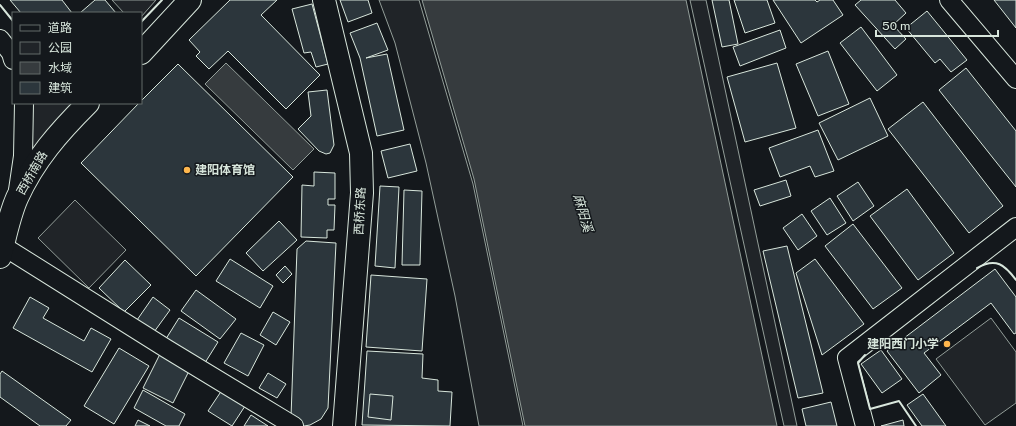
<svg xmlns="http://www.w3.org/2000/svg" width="1016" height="426" font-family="'Public Sans','Noto Sans SC',sans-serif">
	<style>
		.green { fill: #202428; stroke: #939e99 }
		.water { fill: #363b3e; stroke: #939e99 }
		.building { fill: #2c363c; stroke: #d8e6dc }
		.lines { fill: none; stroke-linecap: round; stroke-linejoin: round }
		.minor-casing { stroke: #d8e6dc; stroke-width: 20 }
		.major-casing { stroke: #d8e6dc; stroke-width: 24 }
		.minor { stroke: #14181c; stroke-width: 18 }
		.major { stroke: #14181c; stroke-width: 22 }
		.wall { stroke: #d8e6dc; stroke-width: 2 }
		.poi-dot { fill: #ffb74d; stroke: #14181c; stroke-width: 1.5 }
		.labels { text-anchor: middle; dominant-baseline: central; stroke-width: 3; stroke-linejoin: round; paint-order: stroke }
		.poi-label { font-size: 12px; font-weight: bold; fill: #d8e6dc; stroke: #14181c; text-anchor: start }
		.street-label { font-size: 12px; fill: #d8e6dc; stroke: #14181c }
		.water-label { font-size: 13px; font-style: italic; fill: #d8e6dc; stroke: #14181c }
	</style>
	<rect width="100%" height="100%" fill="#14181c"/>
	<path class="green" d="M112 0H156L141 17V13H124Z
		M379 0H419L473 184 523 426H479L455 296 426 163 395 43Z
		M690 0H706L797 426H784Z
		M28 103H82L35 159 27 149Z
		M75 200 126 250 89 288 38 238Z
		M991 318 1016 352V403L985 425 936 359Z"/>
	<path class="water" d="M422 0H686L777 426H525L474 179Z
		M226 63 314 149 293 170 205 84Z"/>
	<path class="building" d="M10 0H62L72 13H21Z
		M95 0H105L116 13H80Z
		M230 0H277L261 15 320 75 286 109 228 51 209 69 196 56 200 52 189 40Z
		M340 0H368L372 13 348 22Z
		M712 0H729L738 44 722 47Z
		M734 0H767L775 23 745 33Z
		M773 0H815L817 2 820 0H833L843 15 801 43Z
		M861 0H895L906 13 893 25 906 39 895 49 855 5Z
		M994 0H1016V28Z
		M312 4 328 64 316 67 311 52 304 53 292 9Z
		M927 11 967 60 951 72 940 59 935 63 906 28Z
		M377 23 388 50 366 58 387 54 404 130 377 136 360 58 350 33Z
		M861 27 897 75 877 91 840 43Z
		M780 30 786 48 740 66 733 47Z
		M828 51 849 104 818 116 796 64Z
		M777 63 796 128 745 142 727 77Z
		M178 64 293 177 196 276 81 163 139 103H141V101Z
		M966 68 1016 131V187L939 90Z
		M327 90 334 145 330 153 326 154 319 151 298 129 311 116 308 92Z
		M870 98 888 136 838 160 819 123Z
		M923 102 1003 206 969 233 888 129Z
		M818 130 834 171 815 177 810 166 780 177 769 148Z
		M410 144 417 171 388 178 381 151Z
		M314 172 335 173V199H328V205H335L334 230H327V238L301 237 302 185 314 186Z
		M786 180 791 196 760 206 754 190Z
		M858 182 874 206 853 221 837 196Z
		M380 186 399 187 395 268 375 266Z
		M907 189 954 253 918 280 870 216Z
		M404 190 422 191 420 265H402Z
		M830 198 846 223 827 235 811 211Z
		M802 214 817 236 798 250 783 228Z
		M279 221 297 240 263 271 246 253Z
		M853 224 902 288 873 309 825 246Z
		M306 241 336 243 328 408 321 419 310 425 304 426 298 423 291 417 297 249Z
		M787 246 823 393 798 398 763 251Z
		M230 259 273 286 260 308 216 281Z
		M815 259 864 324 822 355 796 273Z
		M125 260 151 285 124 312 99 288Z
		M285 266 292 274 283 283 276 275Z
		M995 269 1016 297V333L1014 334 991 303 924 353 941 375 919 393 887 351Z
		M371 275 427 279 422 351 366 347Z
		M196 290 236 319 220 339 181 311Z
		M30 297 49 308 43 318 84 341 91 328 111 339 92 372 13 328Z
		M153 297 170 310 154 332 137 320Z
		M273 312 290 322 276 345 260 335Z
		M179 318 218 342 203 366 164 342Z
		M241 333 264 345 248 376 224 363Z
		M119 348 149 366 114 424 84 406Z
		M881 350 902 379 882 393 861 364Z
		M367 351 423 354 422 378 438 380V391L452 392 450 426 362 425Z
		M161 352 191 367 173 403 143 388Z
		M2 371 71 420 66 426H40L0 397V374Z
		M268 373 286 384 277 398 259 388Z
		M224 387 247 403 232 426 208 411Z
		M143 390 185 414 179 426H166L134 408Z
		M370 394 393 396 391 420 368 417Z
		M923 394 946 426H922L907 405Z
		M831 402 837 426H806L802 409Z
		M251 415 268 426H244Z
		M138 420 150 426H135Z
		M903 420 904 426H881Z"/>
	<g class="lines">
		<g class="minor-casing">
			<path id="minor" d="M949 0 1016 79
				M0 39 11 53 13 60
				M18 190 23 156 24 103
				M3 246 167 349 294 426
				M865 426 847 358 1016 227"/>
		</g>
		<g class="major-casing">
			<path id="major" d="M324 0 361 153 362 193 344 426
				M141 53 190 0
				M0 257C5 238 9 216 17 198 34 160 59 132 88 103"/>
		</g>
		<use href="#minor" class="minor"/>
		<use href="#major" class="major"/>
		<path class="wall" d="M0 5 13 21
			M141 22 162 0
			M977 268C996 257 1005 265 1016 280
			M865 355 858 363 870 409 899 401 916 426"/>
	</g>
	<g class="poi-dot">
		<circle cx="187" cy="170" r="4"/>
		<circle cx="947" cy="344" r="4"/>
	</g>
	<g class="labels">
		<g class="poi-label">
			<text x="195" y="170">建阳体育馆</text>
			<text x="939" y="344" text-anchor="end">建阳西门小学</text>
		</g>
		<g class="street-label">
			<text transform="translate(32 173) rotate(-60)">西桥南路</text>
			<text transform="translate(360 211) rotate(-87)">西桥东路</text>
		</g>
		<g class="water-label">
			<text transform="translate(583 213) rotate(74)">麻阳溪</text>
		</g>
	</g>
	<rect x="12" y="12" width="130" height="92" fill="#14181c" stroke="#626a69"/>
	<rect x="20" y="25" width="20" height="6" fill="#14181c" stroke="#626a69"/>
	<text x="48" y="32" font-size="12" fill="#d8e6dc">道路</text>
	<rect x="20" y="42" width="20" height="12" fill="#202428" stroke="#626a69"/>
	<text x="48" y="52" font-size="12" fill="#d8e6dc">公园</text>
	<rect x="20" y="62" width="20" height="12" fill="#363b3e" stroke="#626a69"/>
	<text x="48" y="72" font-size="12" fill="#d8e6dc">水域</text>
	<rect x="20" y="82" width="20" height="12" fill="#2c363c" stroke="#626a69"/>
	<text x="48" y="92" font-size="12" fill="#d8e6dc">建筑</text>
	<path d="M876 30v6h122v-6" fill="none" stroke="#d8e6dc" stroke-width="2"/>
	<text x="882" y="30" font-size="12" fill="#d8e6dc" stroke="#14181c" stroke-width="3" paint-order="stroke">50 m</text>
</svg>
